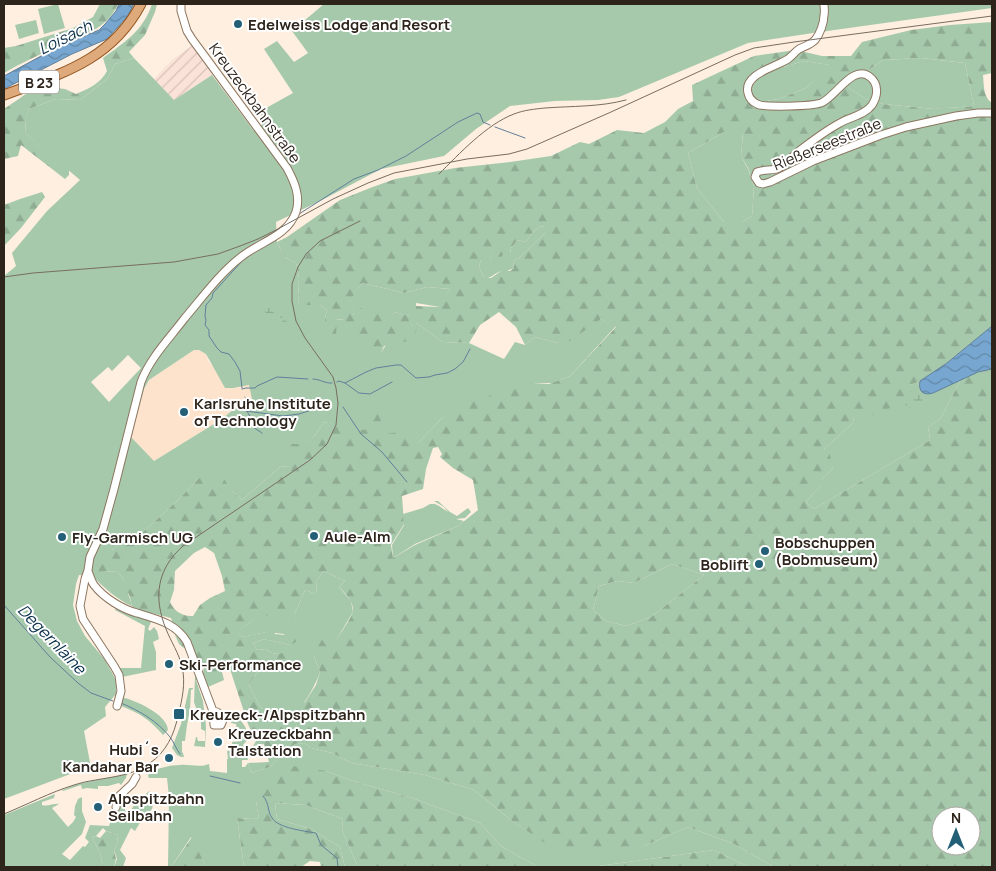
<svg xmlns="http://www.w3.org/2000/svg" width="996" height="871" font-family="Manrope,sans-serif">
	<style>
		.built { fill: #fde3cc }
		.industrial { fill: url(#industrial-furrows) }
		.grass { fill: #a6c9ac; fill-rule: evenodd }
		.forest { fill: url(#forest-firs); fill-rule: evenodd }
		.wetland { fill: url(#wetland-marsh) }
		.water { fill: url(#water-waves); stroke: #61809a }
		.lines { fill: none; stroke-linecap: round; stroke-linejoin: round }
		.stream { stroke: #61809a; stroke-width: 1 }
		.minor-casing { stroke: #8d7660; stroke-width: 9 }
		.major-casing { stroke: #925620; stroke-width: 11 }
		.minor { stroke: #fff; stroke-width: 7 }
		.major { stroke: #dfaa7b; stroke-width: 9 }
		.rail { stroke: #786d62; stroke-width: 1 }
		.poi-dot { fill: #235f77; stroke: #fff; stroke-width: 2 }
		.labels { text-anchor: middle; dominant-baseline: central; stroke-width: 4; stroke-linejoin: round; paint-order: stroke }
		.shield { fill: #fff; stroke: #6c665f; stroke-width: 1 }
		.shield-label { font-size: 14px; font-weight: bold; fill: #2d241b }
		.poi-label { font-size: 15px; font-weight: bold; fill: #2d241b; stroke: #fff; text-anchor: start }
		.street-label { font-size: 15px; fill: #2d241b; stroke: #fff }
		.water-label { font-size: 16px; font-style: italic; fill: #092f4b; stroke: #fff }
	</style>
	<defs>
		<pattern id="industrial-furrows" width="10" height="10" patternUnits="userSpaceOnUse" patternTransform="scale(1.25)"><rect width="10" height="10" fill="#fae2d8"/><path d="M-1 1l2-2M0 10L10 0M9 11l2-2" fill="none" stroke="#d7c2b9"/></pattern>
		<pattern id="forest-firs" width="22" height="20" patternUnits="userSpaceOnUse" patternTransform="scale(1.25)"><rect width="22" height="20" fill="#a6c9ac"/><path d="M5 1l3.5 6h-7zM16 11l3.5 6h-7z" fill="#8fac93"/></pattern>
		<pattern id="wetland-marsh" width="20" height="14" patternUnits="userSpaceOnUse" patternTransform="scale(1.25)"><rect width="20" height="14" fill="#a6c9ac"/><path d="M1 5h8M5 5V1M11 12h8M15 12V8" fill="none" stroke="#8fac93"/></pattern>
		<pattern id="water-waves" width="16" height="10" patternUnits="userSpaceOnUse" patternTransform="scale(1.25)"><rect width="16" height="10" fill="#77a7d0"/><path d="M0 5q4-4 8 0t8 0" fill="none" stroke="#6288a8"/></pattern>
	</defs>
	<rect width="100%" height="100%" fill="#feefe0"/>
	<path class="built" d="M194 350H199L206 354 208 361 233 388 249 385 253 405 241 403 222 419 154 461 131 437 144 389 149 380Z"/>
	<path class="industrial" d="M197 42 217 70 212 75 174 100 153 80 172 60Z"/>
	<path class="grass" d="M58 4 65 28 44 34 38 9Z
		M324 4H992V8L813 33 748 43 619 97 598 100 555 101 510 106 476 129 444 156 381 169 322 200 276 222 277 242 284 257 296 263 299 278 298 305H320L327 310 325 318 345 320 380 354 386 345 412 327 409 316 394 312 393 319 354 315 348 302 362 283 404 293 427 287 450 289 440 307 416 303V323L443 342 469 343 504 359 515 342 525 345 535 337 558 343 601 319 616 326 570 376 552 383H533L442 418 418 443 386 434 336 425 324 422 315 435 289 466 280 467 242 500 232 491 199 478 180 498 143 532H133L112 550 104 572 117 571 124 580 132 606C117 600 104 587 92 576L79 575 76 584 73 605 77 621 85 636 105 660 116 680V694L105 707 106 716 84 731 92 773H73L4 799V276L16 266 12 253 47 211 80 180 26 134 25 119 29 109 56 99 80 100 108 78 115 64 134 58 174 100 212 75 254 131 265 122 259 112 293 93 264 49 277 41 294 62 308 53 292 31ZM194 350H199L206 354 225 388H233L249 385 253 404 241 403 222 419 154 461 131 437 144 389 149 380ZM128 355 141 368 109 402 91 382 108 367 112 371Z
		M36 20 39 33 19 39 15 25Z
		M921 58 965 63 974 106 934 109 883 104 866 99 846 86 883 60Z
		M804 61 831 65 806 88 779 99 760 102 751 93 756 79 769 71Z
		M724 132H743L741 156 748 169 754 186 752 216 742 222H724L697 188 688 153Z
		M541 226 545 227V233L519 258 513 261 514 268C509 271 502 270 497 273 491 276 491 278 485 278 480 271 478 268 481 260H490L492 254 494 249 504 253H510L511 248 518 240 526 242 533 232Z
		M961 379 941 418 928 427 930 440 814 509 806 502 821 485V480L833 468 824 449 853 423 854 417 911 385 920 381 919 384 933 393Z
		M434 501H438L450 512 457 516 468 508 471 512 465 518 456 519 464 521 458 526 415 544 393 558 392 545 404 525 403 514 423 508 430 504H435L439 506 448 512 444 507Z
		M672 564 704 575 651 617 626 626 606 621 593 610 599 586 617 581 634 583Z
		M324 571 345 581 339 587 351 601 353 612 335 642 329 651 314 656 320 672C314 689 305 702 294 716L299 735 292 738 275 716 263 719V709L259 705 249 685 257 673 265 668 279 654 272 653 266 649 257 650 253 643 264 639 290 645 284 634 267 632 242 637 236 631 250 623 257 614 270 612 292 620 305 590 316 594 317 580Z
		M116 608 140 618 141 616 154 620V623L151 622 148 629 150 631 154 627 157 631 159 639 153 642 156 652V670L122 677 120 668H141L145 626 115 610Z
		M195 676H197L198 679 196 680 203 701 206 726 205 747 194 746 196 737H197L198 741H205V731L201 729V711H197L194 702Z
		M189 688H193V689L191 690 190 709 187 725 185 741H182V752L183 753 184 757H181L177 755 172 748 181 724Z
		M121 697C135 700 167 714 168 730L163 735C150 720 140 713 121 706L120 705Z
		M229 713C239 716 249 728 248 739L243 745 245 749 248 760H242V767H245L248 763 251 773 270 767 282 754 295 744 304 743 311 748 332 753 351 763 425 775 474 790 512 821 549 845 644 846 688 827 734 844 774 867H749L714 850 592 867H538L501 846 480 823 412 798 353 781 326 771 256 801 259 818 254 819 237 818 244 867H206L191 837 171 867H168L169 797 167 778H149L148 776 149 773C158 768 170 765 180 765 189 764 200 768 209 764L210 771 227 773V759H228L227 751 233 750 232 742 242 741 240 730H237L236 724 231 723 230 716 225 715Z
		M127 774 126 778 121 785 119 783 108 786H98V789L87 788 82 789 81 785 63 791 62 790 77 784Z
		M149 791 155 804 153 805 152 809 141 821 135 831 131 828 120 850 126 858 123 867H114L117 859 114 850 117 843 118 835 106 831 103 828 96 836 92 837 100 853 103 867H4V815L55 794 54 798 42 802V805C48 807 53 803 59 804L52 808 68 827 73 822 76 817 74 815 75 806 78 799 82 797V811L86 822 82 834 62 854 70 860 83 846 85 847 89 842 85 838 90 825 109 826 114 811 118 810 122 796 128 792 121 804 125 807V811L130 812 139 797 142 798Z
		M275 803 305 805 343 819 342 830 358 867H345L340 847 311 829 277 819Z"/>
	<path class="forest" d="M100 4H118C107 30 80 36 56 47 39 55 21 63 4 73V48L16 46 73 28 93 17Z
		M152 4H157L155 12 145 35 129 52 134 58 115 64 108 78 80 100 56 99 29 109 25 120 26 134 69 169V175L65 179 21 145 18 156 4 159V109L26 94 56 88 65 89 76 94C88 89 101 83 107 71L103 58C125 42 143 31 152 4Z
		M992 22V73L983 75C984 85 983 97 992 103V326L947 363 920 381 911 385 912 390 895 406 865 418 854 417 853 423 824 449 830 455 833 468 821 480V485L806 502 814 509 930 440 928 427 941 418 961 379 978 372 992 369V867H774L734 844 688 827 644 846 574 849 548 845 512 821 474 790 425 775 351 763 332 753 311 748 304 743 295 744 282 754 270 767 251 773 248 763 269 762 264 744 253 746 259 736 252 733 248 724 228 663 221 668 224 680 208 687 203 673 204 664 179 644 175 635V631L171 618 136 609 132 606 129 594 122 589 124 580 117 571 104 572 98 576 92 570 93 558 101 550H112L126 538 128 529 133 532H143L180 498 199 478 218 470 232 491 242 500 280 467 289 466 286 444H307L315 435 324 422 365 430 378 413 386 434 410 430 418 443 442 418 474 400 533 383 549 384 570 376 616 327 601 319 570 341 558 343 535 337 525 345 516 327 499 312 480 325 469 343 443 342 416 323V306L439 307 450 289 427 287 404 293 362 283 349 302 354 315 360 308 383 315 392 319 394 312 410 316 412 327 417 329 413 339 398 344 384 346 380 355 365 346 360 336 347 333 345 320 337 319 336 335 328 338 325 318 327 310 320 305H298L299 278 296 263 284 257 277 242 287 237 340 200 370 188 395 179 455 168 510 162 551 156 580 142 589 144 617 130 644 133 665 122 678 109 693 101 692 85 754 56 796 50 822 56H851L862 42 911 30 950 25ZM921 58 965 63 974 106 934 109 883 104 866 99 846 86 883 60ZM804 61 830 65 806 88 779 99 760 102 751 93 756 79 769 71ZM724 132 743 133 741 156 748 168 754 186 752 216 742 222H724L697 188 688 153ZM541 226 545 227V233L519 258 513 261 514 268 510 271 504 269 491 278H485C480 271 478 268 481 260H490L494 250 496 256 501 257 504 253H510L511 248 518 240 526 242 533 232ZM438 447 442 454 440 457 453 468 473 480 478 510 458 526 415 545 393 558 391 545 404 524 402 496 423 489 426 469 433 448ZM205 547 214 553 222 576 225 591 210 598 200 605 193 616C183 617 174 611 170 602L174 590 175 571 194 553ZM672 564 704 575 651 617 626 626 606 621 593 610 599 586 617 581 634 583ZM324 571 345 581 339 587C345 593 354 602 353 611 352 618 333 644 329 650L321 638 309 635 303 646 314 656 320 672 316 685 305 702 294 708V716L299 735 293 738 281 718 275 716 263 718V709L259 705 249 685 257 673 265 668 274 672 289 661V651C279 654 275 656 266 649L257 650 253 643 264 639 290 645 296 642 297 636 275 634 273 625 266 632 242 637 237 631 250 623 257 615 262 620 270 613 277 621 292 620 305 590 316 594 317 580ZM941 816H971V846H941Z
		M42 192 45 197 21 228 4 246V205L20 199Z
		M293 766 326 771 353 781 412 798 480 823 501 846 538 867H358L342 830 343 819 305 805 275 803 277 819 311 829 340 847 345 867H321L320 862 310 861 301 867H244L237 818 254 819 259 818 256 801 252 794 268 777Z
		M106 831 118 835 117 843 114 850 116 859 114 867H103L100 853 92 837 96 836 100 838Z
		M192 837 206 867H171Z
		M714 850 749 867H592Z"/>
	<path class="wetland" d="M247 305 261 308H269L286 311 292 320 283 325 282 323 283 318H276L270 316 265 312 251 310 246 307Z
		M915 384 923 401 921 404 909 408 906 405H899L898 404 912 390 911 385Z"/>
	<path class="water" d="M119 4H134L127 17 107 39 72 54 4 89V76L56 48 99 30 105 24 116 11Z
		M992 326V369L978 372 933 393C923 396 918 391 920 381L947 363Z"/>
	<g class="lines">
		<path class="stream" d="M495 127 525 138
			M299 214 354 179 378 170 406 156 458 122 477 113 480 114 483 122 490 125
			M313 379C320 379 326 384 332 383
			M337 382 339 381 345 383 366 372 376 368 396 365H401L416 378 429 377 435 375 447 373 455 369 463 362 470 349
			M345 383 359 393 370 394 392 382
			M242 388 240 371 235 362 229 354 221 352 217 348 209 336V330L205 325 206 320 205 316 206 305 212 298 213 293 243 260
			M242 389 246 388H255L257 386 277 377 308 379
			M245 397 247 400 245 408 251 418 253 427 262 433
			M343 407 361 434 382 452 407 482
			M246 411 283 416 299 414 324 406
			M4 605 50 657 78 683 91 693 113 701
			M121 703C140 711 157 721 170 737 174 742 176 749 180 754
			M210 776 240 783
			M263 796C270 804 267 811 272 818 278 828 304 831 316 833L321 845 337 858 338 867"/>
		<g class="minor-casing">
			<path id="minor" d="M824 4C824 8 825 11 824 15 824 23 820 34 815 40 810 45 805 46 799 49 795 52 792 56 788 59 776 67 743 74 748 93 749 98 753 102 757 104 765 108 812 106 821 103 835 98 853 63 870 77 879 84 878 96 872 105 865 115 850 117 840 123 825 131 812 141 799 151 793 156 786 164 779 168 773 171 765 169 757 172L755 177 759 183 763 184 770 182 813 161 881 135 906 127 956 116 978 113H992
				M88 571C90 576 91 581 94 585 104 598 122 609 137 613 156 619 176 623 187 642L213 711 214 725H221L223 720 221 716 217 712 213 711
				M117 706 121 691 119 675 114 666 83 619 80 606 85 579 88 570 90 557 103 529 114 489 141 382C150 358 169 339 184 319 202 298 219 274 241 257 259 242 287 237 296 212 301 196 294 181 287 168L192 39 187 31 181 11V4
				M116 807 117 798 132 784 136 777"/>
		</g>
		<g class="major-casing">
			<path id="major" d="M4 95C60 74 111 61 141 4"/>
		</g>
		<use href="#minor" class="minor"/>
		<use href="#major" class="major"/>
		<path class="rail" d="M439 174C459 154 487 124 514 114 524 110 535 109 545 108 572 106 600 107 626 100
			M4 277 33 273 174 262 218 254 240 246 258 239 276 230 333 199 368 183 394 173 467 159 509 154 527 149 611 112 735 55 754 48 794 42 992 16
			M4 814C26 805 51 792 74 785 98 777 129 779 150 763 166 752 174 735 178 716 182 700 186 683 182 667 179 653 171 642 166 629 153 597 157 569 183 546L310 460 327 444 336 425 338 403 336 388 333 377 305 338 296 321 292 301V284L298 267 306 254 320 241 360 221"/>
	</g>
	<g class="poi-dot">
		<circle cx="238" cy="24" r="5"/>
		<circle cx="184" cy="412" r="5"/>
		<circle cx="314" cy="536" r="5"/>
		<circle cx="62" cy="537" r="5"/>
		<circle cx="765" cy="551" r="5"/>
		<circle cx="759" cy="564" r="5"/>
		<circle cx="169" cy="664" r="5"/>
		<rect x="173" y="708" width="12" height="12" rx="2.5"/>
		<circle cx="218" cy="742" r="5"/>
		<circle cx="169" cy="758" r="5"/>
		<circle cx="98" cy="807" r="5"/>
	</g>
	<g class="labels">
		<rect class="shield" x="19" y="70.5" width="40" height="23" rx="4"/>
		<g class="shield-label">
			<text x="39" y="82">B 23</text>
		</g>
		<g class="poi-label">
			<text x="248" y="24">Edelweiss Lodge and Resort</text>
			<text x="194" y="403">Karlsruhe Institute<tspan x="194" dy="17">of Technology</tspan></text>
			<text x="324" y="536">Aule-Alm</text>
			<text x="72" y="537">Fly-Garmisch UG</text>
			<text x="775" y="542">Bobschuppen<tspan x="775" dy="17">(Bobmuseum)</tspan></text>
			<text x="749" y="564" text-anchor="end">Boblift</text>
			<text x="179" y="664">Ski-Performance</text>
			<text x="190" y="714">Kreuzeck-/Alpspitzbahn</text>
			<text x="228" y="733">Kreuzeckbahn<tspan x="228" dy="17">Talstation</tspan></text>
			<text x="159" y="749" text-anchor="end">Hubi´s<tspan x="159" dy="17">Kandahar Bar</tspan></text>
			<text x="108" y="798">Alpspitzbahn<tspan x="108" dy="17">Seilbahn</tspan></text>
		</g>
		<g class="street-label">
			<text transform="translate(255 103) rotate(54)">Kreuzeckbahnstraße</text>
			<text transform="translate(827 144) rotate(-22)">Rießerseestraße</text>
		</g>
		<g class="water-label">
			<text transform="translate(65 37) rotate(-26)">Loisach</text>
			<text transform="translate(52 639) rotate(46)">Degernlaine</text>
		</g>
	</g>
	<rect width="996" height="871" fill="none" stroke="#2d241b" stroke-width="10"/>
	<g transform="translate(956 831)"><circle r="24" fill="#ffffff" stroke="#aba7a4"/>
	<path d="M0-4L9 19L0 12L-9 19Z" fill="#235f77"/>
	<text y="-8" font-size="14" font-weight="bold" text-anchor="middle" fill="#2d241b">N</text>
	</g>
</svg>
